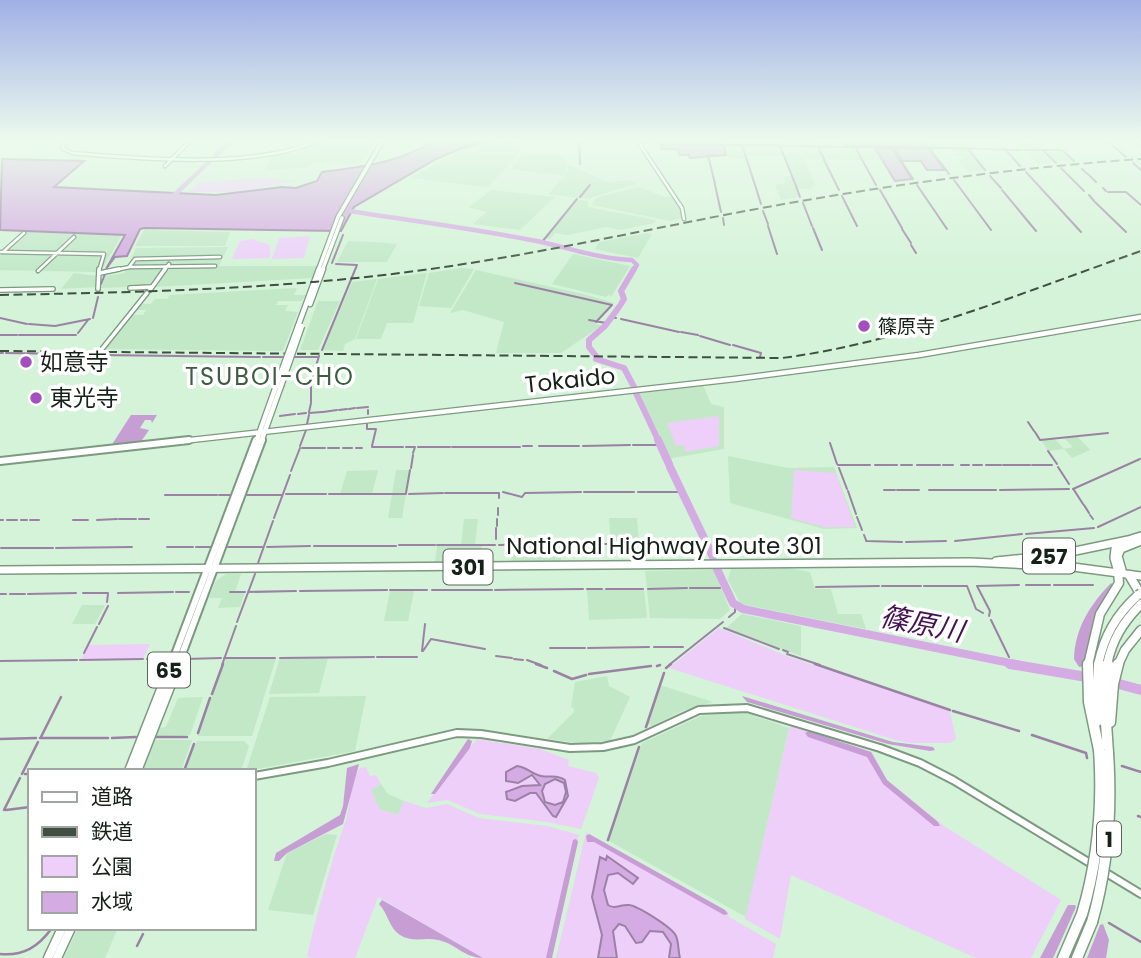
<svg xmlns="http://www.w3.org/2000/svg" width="1141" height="958" font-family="Poppins,'Noto Sans JP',sans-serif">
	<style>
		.built { fill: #c2e8c8 }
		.green { fill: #eecffa }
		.forest { fill: #c69ed4 }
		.water { fill: #d4abe2; stroke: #9b82a5; stroke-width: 2; fill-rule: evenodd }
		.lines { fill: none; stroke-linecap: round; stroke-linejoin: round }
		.stream-far1 { stroke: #9b82a5; stroke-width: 2 }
		.stream { stroke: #9b82a5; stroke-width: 2.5 }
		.river-far3 { stroke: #d4abe2; stroke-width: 4.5 }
		.river-far2 { stroke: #d4abe2; stroke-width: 6 }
		.river-far1 { stroke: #d4abe2; stroke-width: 8 }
		.river { stroke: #d4abe2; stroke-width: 10 }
		.tertiary-far2-casing { stroke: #7d9a81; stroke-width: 5 }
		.tertiary-far1-casing { stroke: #7d9a81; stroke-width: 6 }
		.tertiary-casing { stroke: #7d9a81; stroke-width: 10 }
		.secondary-far1-casing { stroke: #7d9a81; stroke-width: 7 }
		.secondary-casing { stroke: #7d9a81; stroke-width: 10 }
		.primary-far3-casing { stroke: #7d9a81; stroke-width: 6 }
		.primary-far2-casing { stroke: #7d9a81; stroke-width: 7 }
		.primary-far1-casing { stroke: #7d9a81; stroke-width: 10 }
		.primary-casing { stroke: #7d9a81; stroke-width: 11 }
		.trunk-casing { stroke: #7d9a81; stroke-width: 10 }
		.motorway-far1-casing { stroke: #7d9a81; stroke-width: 11 }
		.motorway-casing { stroke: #7d9a81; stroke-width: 13 }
		.tertiary-far2 { stroke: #fff; stroke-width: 2.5 }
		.tertiary-far1 { stroke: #fff; stroke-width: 3.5 }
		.tertiary { stroke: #fff; stroke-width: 6 }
		.secondary-far1 { stroke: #fff; stroke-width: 4.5 }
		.secondary { stroke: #fff; stroke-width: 6 }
		.primary-far3 { stroke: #fff; stroke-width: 3.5 }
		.primary-far2 { stroke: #fff; stroke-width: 4.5 }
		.primary-far1 { stroke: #fff; stroke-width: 6 }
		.primary { stroke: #fff; stroke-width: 8 }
		.trunk { stroke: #fff; stroke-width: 7 }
		.motorway-far1 { stroke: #fff; stroke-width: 8 }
		.motorway { stroke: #fff; stroke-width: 10 }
		.rail { stroke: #3f4f42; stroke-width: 2; stroke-dasharray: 9 4.5; stroke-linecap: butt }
		.primary-bridge-casing { stroke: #7d9a81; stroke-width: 7; stroke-linecap: butt }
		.motorway-bridge-far1-casing { stroke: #7d9a81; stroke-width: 11; stroke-linecap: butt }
		.motorway-bridge-casing { stroke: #7d9a81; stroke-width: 13; stroke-linecap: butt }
		.primary-bridge { stroke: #fff; stroke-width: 4.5 }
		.motorway-bridge-far1 { stroke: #fff; stroke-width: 8 }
		.motorway-bridge { stroke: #fff; stroke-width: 10 }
		.poi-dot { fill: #a350bf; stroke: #fff; stroke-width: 2.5 }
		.labels { text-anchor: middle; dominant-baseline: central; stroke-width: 7; stroke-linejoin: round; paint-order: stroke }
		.far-poi-label { font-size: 19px; fill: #162118; stroke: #fff; text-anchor: start }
		.shield { fill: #fff; stroke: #5c645d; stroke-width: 2 }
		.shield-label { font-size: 21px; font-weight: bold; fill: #162118 }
		.poi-label { font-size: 23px; fill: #162118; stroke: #fff; text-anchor: start }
		.street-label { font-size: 23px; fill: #162118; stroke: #fff }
		.neighbourhood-label { font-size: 24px; letter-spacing: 2px; fill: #405b44; stroke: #fff }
		.near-water-label { font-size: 28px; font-style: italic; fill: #441253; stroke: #fff }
	</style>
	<rect width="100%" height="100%" fill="#d4f3d8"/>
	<path class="built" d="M322 140H377L360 163 356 164 313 162 309 167 266 170 271 155 302 151Z
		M492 140H520V152H480L469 147Z
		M724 140H758L761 146 760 140H784L786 146H798L816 186H811L812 189H797L800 197 781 200 775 185 785 183 783 176H792L784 156H746V159H729Z
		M809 140H844L847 147H873L881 160 805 159 799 146H811Z
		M922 140H1012V141L1002 142 1006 149 988 146 989 148H968L985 170 968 172 958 159H965L964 156H956L949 148 928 147Z
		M1015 140H1032L1041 149 1038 150 1040 154H1046L1043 150H1061L1072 161H1051L1052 163 1038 164Z
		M466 148 479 153H520L488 187 410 178Z
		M523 153H560L568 163 564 176 511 169Z
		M569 165 608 182 631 180 636 184 587 199 549 194 560 180H564Z
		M640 187 665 197H673L681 209 682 218 670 221 592 205 594 200 601 196Z
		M491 190 555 197 520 230 473 224 486 212 469 207Z
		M578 200 588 201V207L656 220 654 223 621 230 606 227 568 235 555 233 550 239 546 238Z
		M144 230 230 232 225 246H135Z
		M27 232 121 236 102 270 95 272 0 270V256Z
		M647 233 652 234 638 258 595 249 599 242Z
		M348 241 374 242 397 244 387 262H337Z
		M228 247 219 266H317L313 278 154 287 165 270 151 286 101 288 105 276 125 273 136 248Z
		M573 254 630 266 611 297 609 294 606 297 552 284Z
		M461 268 474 269 451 308 419 306 429 273Z
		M476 270 583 294 614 303 595 323 601 326 561 353H496L504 322 463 310 450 313Z
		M74 273 98 276 96 287 61 289Z
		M427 273 413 323H387L381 339H356L378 279Z
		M377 279 355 339 345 344 343 351 323 350 352 282Z
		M297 288 294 295H306L302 301H278L276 305H288L285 311 298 312 283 351 104 349 131 315H143L146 310H135L140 304H151L155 299H167L170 295Z
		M318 301H340L318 350H300Z
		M703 385 711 404 724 407V449L667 459 637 393Z
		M1077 436 1090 450 1072 458 1064 449 1048 451 1041 440 1055 439 1064 449 1073 447 1064 438Z
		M728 456 788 468 834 467 857 528 824 529 730 503Z
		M378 470 372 494H340L347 471Z
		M396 470H409L406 494 402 518H388Z
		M609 518H637L639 543 611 544Z
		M464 519H478L475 545H482L481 562H435L437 546 461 545Z
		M512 545H561V561L511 562Z
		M788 568 810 572 815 589H831L838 614H861L866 629 741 604 728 580 731 569Z
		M714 570 730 610 720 619 650 618 645 571Z
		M226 574H241L235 592H245L240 607 218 608 222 598H209L216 581Z
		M587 589H644L647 618 589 620Z
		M390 591H414L408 621H384Z
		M82 605H105L95 624H72Z
		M742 614 801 626V656L726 628Z
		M276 658 252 736H198L225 659Z
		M280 658H328L319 693 269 694Z
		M607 676 609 686 630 697 610 741 579 743 547 739 574 712V708L571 707 575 682Z
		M660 685 713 702 682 711 652 726 647 724Z
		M366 696 355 751 246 771 270 697Z
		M203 697 190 735 156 737 159 728 166 727 178 698Z
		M743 712 789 728 746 917 609 841 642 743 701 716Z
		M154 740H192L181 771H143Z
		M197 741H244L249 746 241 771H185Z
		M381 784 388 794 404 801 398 815 379 809 371 790Z
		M326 834 337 835 313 915 268 910 287 853Z
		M78 928H118L105 958H64Z"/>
	<path class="green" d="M264 178 298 181 238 192H187L196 187 197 182Z
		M310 236 304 258 272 259 279 238Z
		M252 239 270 245V258L232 259 240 241Z
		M719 416V446L686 452 683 445 676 446 667 423Z
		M794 470 836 473 855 527H824L791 518Z
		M719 628 789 657 950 711 956 739 950 743H910L892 739 669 668Z
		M150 644 143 659 81 660 88 645Z
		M790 725 872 752 887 780 944 826 1061 900 1031 958H976L791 875 780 939 745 919Z
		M477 739 540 749 569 760 568 766 596 773 599 778 581 829 547 822 480 814 448 800 427 803Z
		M366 767 370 776 376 775 381 784 371 790 379 809 398 815 404 801 426 808 447 804 479 818 547 826 579 835 552 958H483L378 897 355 958H311L307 956C318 910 330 865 346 820 351 804 349 782 360 768Z
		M586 832 728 912 729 917 776 944 773 958H556Z"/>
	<path class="forest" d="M131 415H157L152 423 151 420H145L140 428 149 430 140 443 111 446Z
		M1111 583 1114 586C1095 610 1088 636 1085 666L1079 667 1074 659C1075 628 1090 605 1111 583Z
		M742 696 893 742 933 747 935 750 930 751 888 744 747 702Z
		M809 731 871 752 887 780 938 822 940 826H934L883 784 867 757 808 737 805 733Z
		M468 739 472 741 470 748 435 794H431Z
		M359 764 343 824 287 853 279 861H274L276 853 340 815 343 806 347 768Z
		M589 834 725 910 728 914 724 915 594 842H587L586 836Z
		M576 839 578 842 552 958H546L573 840Z
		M382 900 483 958C464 958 455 943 438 940 425 937 412 943 400 935 389 928 388 913 379 904Z
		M1068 905H1075L1076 907 1055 954 1053 958H1040Z
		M1103 924 1109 940 1106 958H1087L1100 925Z"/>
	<path class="water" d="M437 140H481L436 159 354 207 341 231 144 228 140 229 127 256 115 257 106 269 125 235 0 230 2 159 84 161 54 187 216 195 282 187 296 188 317 181 322 172C367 166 397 163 437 140Z
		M844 140H920L926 147 847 146Z
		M661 144 723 145 726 155 690 158 689 155H680L677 149H662Z
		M875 148H892L912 179 895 181Z
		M894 148 929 149 945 170H927L921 161H902Z
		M517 766C527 767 531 774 541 776 551 778 556 774 565 780L568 796 556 817 553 816 536 793H530L515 801 507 799 506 792 522 786 540 785 532 775 518 783 506 781V772ZM555 779 564 783 566 792 563 802 555 805 545 802 542 791 545 784Z
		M607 856 638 878 633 884 618 873 608 875 604 890 608 905C616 910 620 904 629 905 638 906 673 928 676 936 679 943 678 951 680 958H669L671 944 663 932 650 931 642 942 636 943 625 926 619 924 613 931 617 958H598L602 935 592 897 600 857 606 860Z"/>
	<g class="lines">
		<path class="stream-far1" d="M19 140H40
			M42 140H45
			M921 140 927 147
			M1106 140 1118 150
			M61 141H64
			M579 142 580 164
			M688 144 722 145
			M725 145H760
			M742 145 755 185
			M762 145 798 146
			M780 146 796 186
			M799 146 835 147
			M818 147 824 159
			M837 147H872
			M855 147 876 185
			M874 147 911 148
			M892 147 913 179
			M465 148 490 140
			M912 148H948
			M949 148 1022 150
			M968 149 985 170
			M1005 149 1020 166
			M931 150 949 174
			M1025 150H1060
			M1062 150 1074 161
			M1044 151 1056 163
			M1119 151 1126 157
			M824 160 839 190
			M1133 163 1141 170
			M1061 168 1084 191
			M1082 169 1084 171
			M1026 172 1081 232
			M1085 172 1089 175
			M990 176 1001 188
			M1090 176 1092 178
			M1093 179 1096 182
			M954 180 991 230
			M715 184 708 155H726L724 145
			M715 185 721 212
			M755 185 761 204
			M917 185 947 229
			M796 186 800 197
			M1103 188 1106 191
			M880 190 902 228
			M1002 190 1036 231
			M1108 192H1126L1141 205
			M1089 195 1094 201
			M842 196 857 226
			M580 197 590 185
			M1095 202 1126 232
			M803 203 812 226
			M763 211 768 224
			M723 218 724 225
			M768 226 777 254
			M813 228 822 250
			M902 229 911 243
			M542 242 577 199
			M911 245 916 253
			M332 263 343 235
			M515 283 612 305 596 322
			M101 284 105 274
			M611 317 616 318
			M0 318 27 324
			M93 318 98 297
			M621 319 679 332
			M589 320 606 323
			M29 324 55 326 90 319
			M681 332 698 335
			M78 333 88 320
			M0 335H17
			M19 335H76
			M700 336 730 345
			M733 345 761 353 760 357
			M322 350 357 265 336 264
			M0 353H3
			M6 353 65 354
			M69 354H95
			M99 355 260 357
			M263 357H283
			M292 357H318
			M311 383 319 356
			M311 385V402
			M357 408 368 407
			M349 409 355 408
			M339 410 347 409
			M368 410V414
			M309 412 311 403
			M323 412 337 410
			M309 413 322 412
			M298 414 306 413
			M280 416 295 414
			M1028 422 1034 431
			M307 424 309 415
			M367 424V429H376L372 446
			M1035 432 1040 440
			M1040 440 1108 433
			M830 443 837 464
			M633 445H657
			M300 446 306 430
			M523 446H532
			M539 446H579
			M583 446 630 445
			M372 447H403
			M406 447H415L413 453
			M418 447H450
			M452 447H520
			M302 448H325
			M328 448H339
			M343 448H352
			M356 448H362
			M1048 451 1057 464
			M838 465H870
			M875 465H888
			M889 465H897
			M901 465H912
			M917 465H940
			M943 465H953
			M961 465H969
			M973 465H982
			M986 465H1001
			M1003 465H1030
			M1032 465H1052
			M1058 467 1069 484
			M411 468 413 455
			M839 468 847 489
			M291 471 300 448
			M1073 489 1140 459
			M884 490H895
			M897 490H919
			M929 490H996
			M1000 490 1069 489
			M1074 490 1083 504
			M848 491 856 514
			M503 492 522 497 525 493 581 492
			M584 492H634
			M638 492H678
			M406 493 410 470
			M445 493H499V498
			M286 494H326
			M329 494H406
			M409 494 443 493
			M165 495H217
			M219 495H232
			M247 495H281
			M1084 505 1089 513
			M498 508V515
			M1090 515 1093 519
			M857 517 862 530
			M274 518 290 475
			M119 519H136
			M139 519H149
			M497 519V526
			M0 520H3
			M7 520H17
			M21 520H27
			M30 520H39
			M73 520H88
			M97 520 117 519
			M1098 527 1141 507
			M496 528V539
			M1026 534 1094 528
			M864 535 866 540
			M866 541 902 542
			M955 541 1022 534
			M906 542 946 541
			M585 544H639
			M643 544 702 543
			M399 545H435
			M437 545H495
			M499 545 582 544
			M314 546H396
			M167 547H193
			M196 547H212
			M228 547H262
			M267 547 310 546
			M1 548H53
			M56 548 132 547
			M258 563 273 521
			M1026 585H1050
			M1054 585H1093
			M882 586H921
			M924 586H967L976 609 983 613
			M816 587 879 586
			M690 588H720
			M587 589H602
			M606 589H643
			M648 589 687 588
			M390 590H427
			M432 590H492
			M495 590 583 589
			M300 591 387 590
			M176 592H189
			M230 592H245
			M248 592 296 591
			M83 593H108
			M118 593 173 592
			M0 594H6
			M10 594H25
			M28 594 76 593
			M107 602 108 594
			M989 616 990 611 977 586 1019 585
			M729 617 735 612V605
			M991 620 1009 657
			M237 622 255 574
			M99 624 108 606
			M724 628 779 649
			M654 647H683
			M550 648H585
			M588 648 649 647
			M783 650 788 652
			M422 651 425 624
			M423 651 431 639 485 649
			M84 653 97 627
			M787 654 820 665
			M496 656 512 658
			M377 657H417
			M224 658H275
			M280 658 374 657
			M147 659H168
			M186 659 221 658
			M514 659 523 660
			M80 660 143 659
			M527 660 541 665
			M0 661 77 660
			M222 665 236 626
			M669 665 723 622"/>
		<path class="stream" d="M536 664 547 668
			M815 664 950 710
			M657 666 660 665
			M666 668 671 664
			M554 671 572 679 586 675
			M589 674 651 666
			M212 694 223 664
			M953 711 1019 731
			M646 727 664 673
			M198 733 210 698
			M1032 735 1086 753 1087 758
			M41 737 61 697
			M156 737H187
			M40 738H108
			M112 738 136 737
			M0 739 36 738
			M1122 766 1141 772
			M184 771 194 744
			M22 774 38 742
			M25 774H30
			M4 810 20 778
			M6 810 30 807
			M1138 816 1141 817
			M608 840 639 747
			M1109 923 1141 942
			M137 946 143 934
			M0 954C24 956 38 947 52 928"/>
		<path class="river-far3" d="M216 155 233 140
			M189 181 213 158
			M170 199 188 182
			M343 210C406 220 469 228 531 240 565 246 597 259 632 260L637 265 633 271"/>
		<path class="river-far2" d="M621 304 624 299 621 291 634 269
			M596 356 589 347V340L605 326 619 307
			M596 359 624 368 634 387
			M634 389 659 442"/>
		<path class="river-far1" d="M658 440 669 464
			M670 467 693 515
			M694 517 713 557
			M717 569 733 603 743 609 1020 665"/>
		<path class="river" d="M1010 664 1104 680 1141 690"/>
		<g class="tertiary-far2-casing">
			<path id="tertiary-far2" d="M68 140 62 148 72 153C140 159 257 169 319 140
				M637 140 682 208 684 219
				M1136 140 1141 144
				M165 166 191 140
				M4 251 24 233
				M0 252 104 254 99 271
				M129 267 135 259 220 257
				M38 271 74 237
				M110 271 130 267 215 266
				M164 271 169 264"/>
		</g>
		<g class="tertiary-far1-casing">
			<path id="tertiary-far1" d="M100 273 119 269
				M130 288 151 287
				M98 289 99 269
				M0 290 53 289
				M150 290 165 269
				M102 349 147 293"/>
		</g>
		<g class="tertiary-casing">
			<path id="tertiary" d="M254 776 328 763 457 733 481 734 570 748 603 747 634 740 699 710 747 708 880 748 920 763 953 780 1141 894"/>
		</g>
		<g class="secondary-far1-casing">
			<path id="secondary-far1" d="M173 442 735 379 919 355 1141 317"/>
		</g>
		<g class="secondary-casing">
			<path id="secondary" d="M0 461 189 440"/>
		</g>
		<g class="primary-far3-casing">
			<path id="primary-far3" d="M318 271 338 217 383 140
				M322 271 342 218"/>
		</g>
		<g class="primary-far2-casing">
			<path id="primary-far2" d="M310 304 323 269
				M298 326 319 269
				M256 442 276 386
				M261 442 281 386"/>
		</g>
		<g class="primary-far1-casing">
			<path id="primary-far1" d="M171 665 256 440
				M178 665 262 440"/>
		</g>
		<g class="primary-casing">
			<path id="primary" d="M129 771 171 664
				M137 771 179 664
				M48 958 62 928
				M57 958 71 928"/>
		</g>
		<g class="trunk-casing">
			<path id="trunk" d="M996 561 1056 555 1128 540
				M0 570 970 562 1073 567 1141 576
				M1118 572 1114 558 1115 549 1128 540 1141 536
				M1118 572 1122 570 1118 556 1121 549 1141 541"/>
		</g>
		<g class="motorway-far1-casing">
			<path id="motorway-far1" d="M1129 575 1141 595
				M1088 665 1100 614 1119 583 1118 572
				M1098 665C1104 636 1116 615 1138 595
				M1107 665C1112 640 1123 622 1141 604
				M1118 665 1125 650 1141 630"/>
		</g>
		<g class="motorway-casing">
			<path id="motorway" d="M1088 664 1089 702 1099 750
				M1108 664 1104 693 1108 753
				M1097 721 1099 664
				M1110 722 1113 684 1118 664
				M1063 958 1082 914
				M1077 958 1092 922"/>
		</g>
		<use href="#tertiary-far2" class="tertiary-far2"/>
		<use href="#tertiary-far1" class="tertiary-far1"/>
		<use href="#tertiary" class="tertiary"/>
		<use href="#secondary-far1" class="secondary-far1"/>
		<use href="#secondary" class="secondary"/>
		<use href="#primary-far3" class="primary-far3"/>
		<use href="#primary-far2" class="primary-far2"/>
		<use href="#primary-far1" class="primary-far1"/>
		<use href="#primary" class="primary"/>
		<use href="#trunk" class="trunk"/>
		<use href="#motorway-far1" class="motorway-far1"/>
		<use href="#motorway" class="motorway"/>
		<path class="rail" d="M0 295C148 292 297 289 444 267 547 252 649 229 751 210 881 186 1010 168 1141 159
			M0 351 782 358C906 342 1023 292 1141 251"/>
		<g class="primary-bridge-casing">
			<path id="primary-bridge" d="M276 386 298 326
				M281 386 302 326"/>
		</g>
		<g class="motorway-bridge-far1-casing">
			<path id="motorway-bridge-far1" d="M1138 595 1141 593"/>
		</g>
		<g class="motorway-bridge-casing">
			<path id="motorway-bridge" d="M1082 914C1098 860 1103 806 1099 750
				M1092 922C1108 866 1112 811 1108 753"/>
		</g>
		<use href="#primary-bridge" class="primary-bridge"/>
		<use href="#motorway-bridge-far1" class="motorway-bridge-far1"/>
		<use href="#motorway-bridge" class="motorway-bridge"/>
	</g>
	<linearGradient id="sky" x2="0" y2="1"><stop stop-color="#a0b0e6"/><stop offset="0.51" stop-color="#ecfaed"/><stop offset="1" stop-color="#ecfaed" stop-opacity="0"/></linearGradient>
	<rect width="1141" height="274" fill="url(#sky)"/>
	<g class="poi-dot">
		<circle cx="864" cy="326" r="7"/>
		<circle cx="26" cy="362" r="7"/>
		<circle cx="36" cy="398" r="7"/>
	</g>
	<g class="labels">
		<g class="far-poi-label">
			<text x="878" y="326">篠原寺</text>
		</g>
		<g class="shield">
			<rect x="1023" y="538.5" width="52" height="35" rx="5"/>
			<rect x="443.5" y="549.5" width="49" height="35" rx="5"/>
			<rect x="148" y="652.5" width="42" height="35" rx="5"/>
			<rect x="1097" y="821.5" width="24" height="35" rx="5"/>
		</g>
		<g class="shield-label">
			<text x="1049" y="556">257</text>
			<text x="468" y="567">301</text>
			<text x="169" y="670">65</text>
			<text x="1109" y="839">1</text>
		</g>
		<g class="poi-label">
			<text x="40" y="362">如意寺</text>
			<text x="50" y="398">東光寺</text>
		</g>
		<g class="street-label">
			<text transform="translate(570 380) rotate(-6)">Tokaido</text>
			<text x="664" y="546">National Highway Route 301</text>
		</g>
		<g class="neighbourhood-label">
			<text x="270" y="376">TSUBOI-CHO</text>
		</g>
		<g class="near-water-label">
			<text transform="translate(922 624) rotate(11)">篠原川</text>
		</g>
	</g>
	<rect x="28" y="769" width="228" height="161" fill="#ffffff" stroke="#a2a6a3" stroke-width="2"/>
	<rect x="42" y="792" width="35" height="10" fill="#ffffff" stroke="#a2a6a3" stroke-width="2"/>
	<text x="91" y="804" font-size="21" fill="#162118">道路</text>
	<rect x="42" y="827" width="35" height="10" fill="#3f4f42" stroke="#a2a6a3" stroke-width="2"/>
	<text x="91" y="839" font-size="21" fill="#162118">鉄道</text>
	<rect x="42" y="856" width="35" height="21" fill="#eecffa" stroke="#a2a6a3" stroke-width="2"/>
	<text x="91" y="874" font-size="21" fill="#162118">公園</text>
	<rect x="42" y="892" width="35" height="21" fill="#d4abe2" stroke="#a2a6a3" stroke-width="2"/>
	<text x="91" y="909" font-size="21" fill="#162118">水域</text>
</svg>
